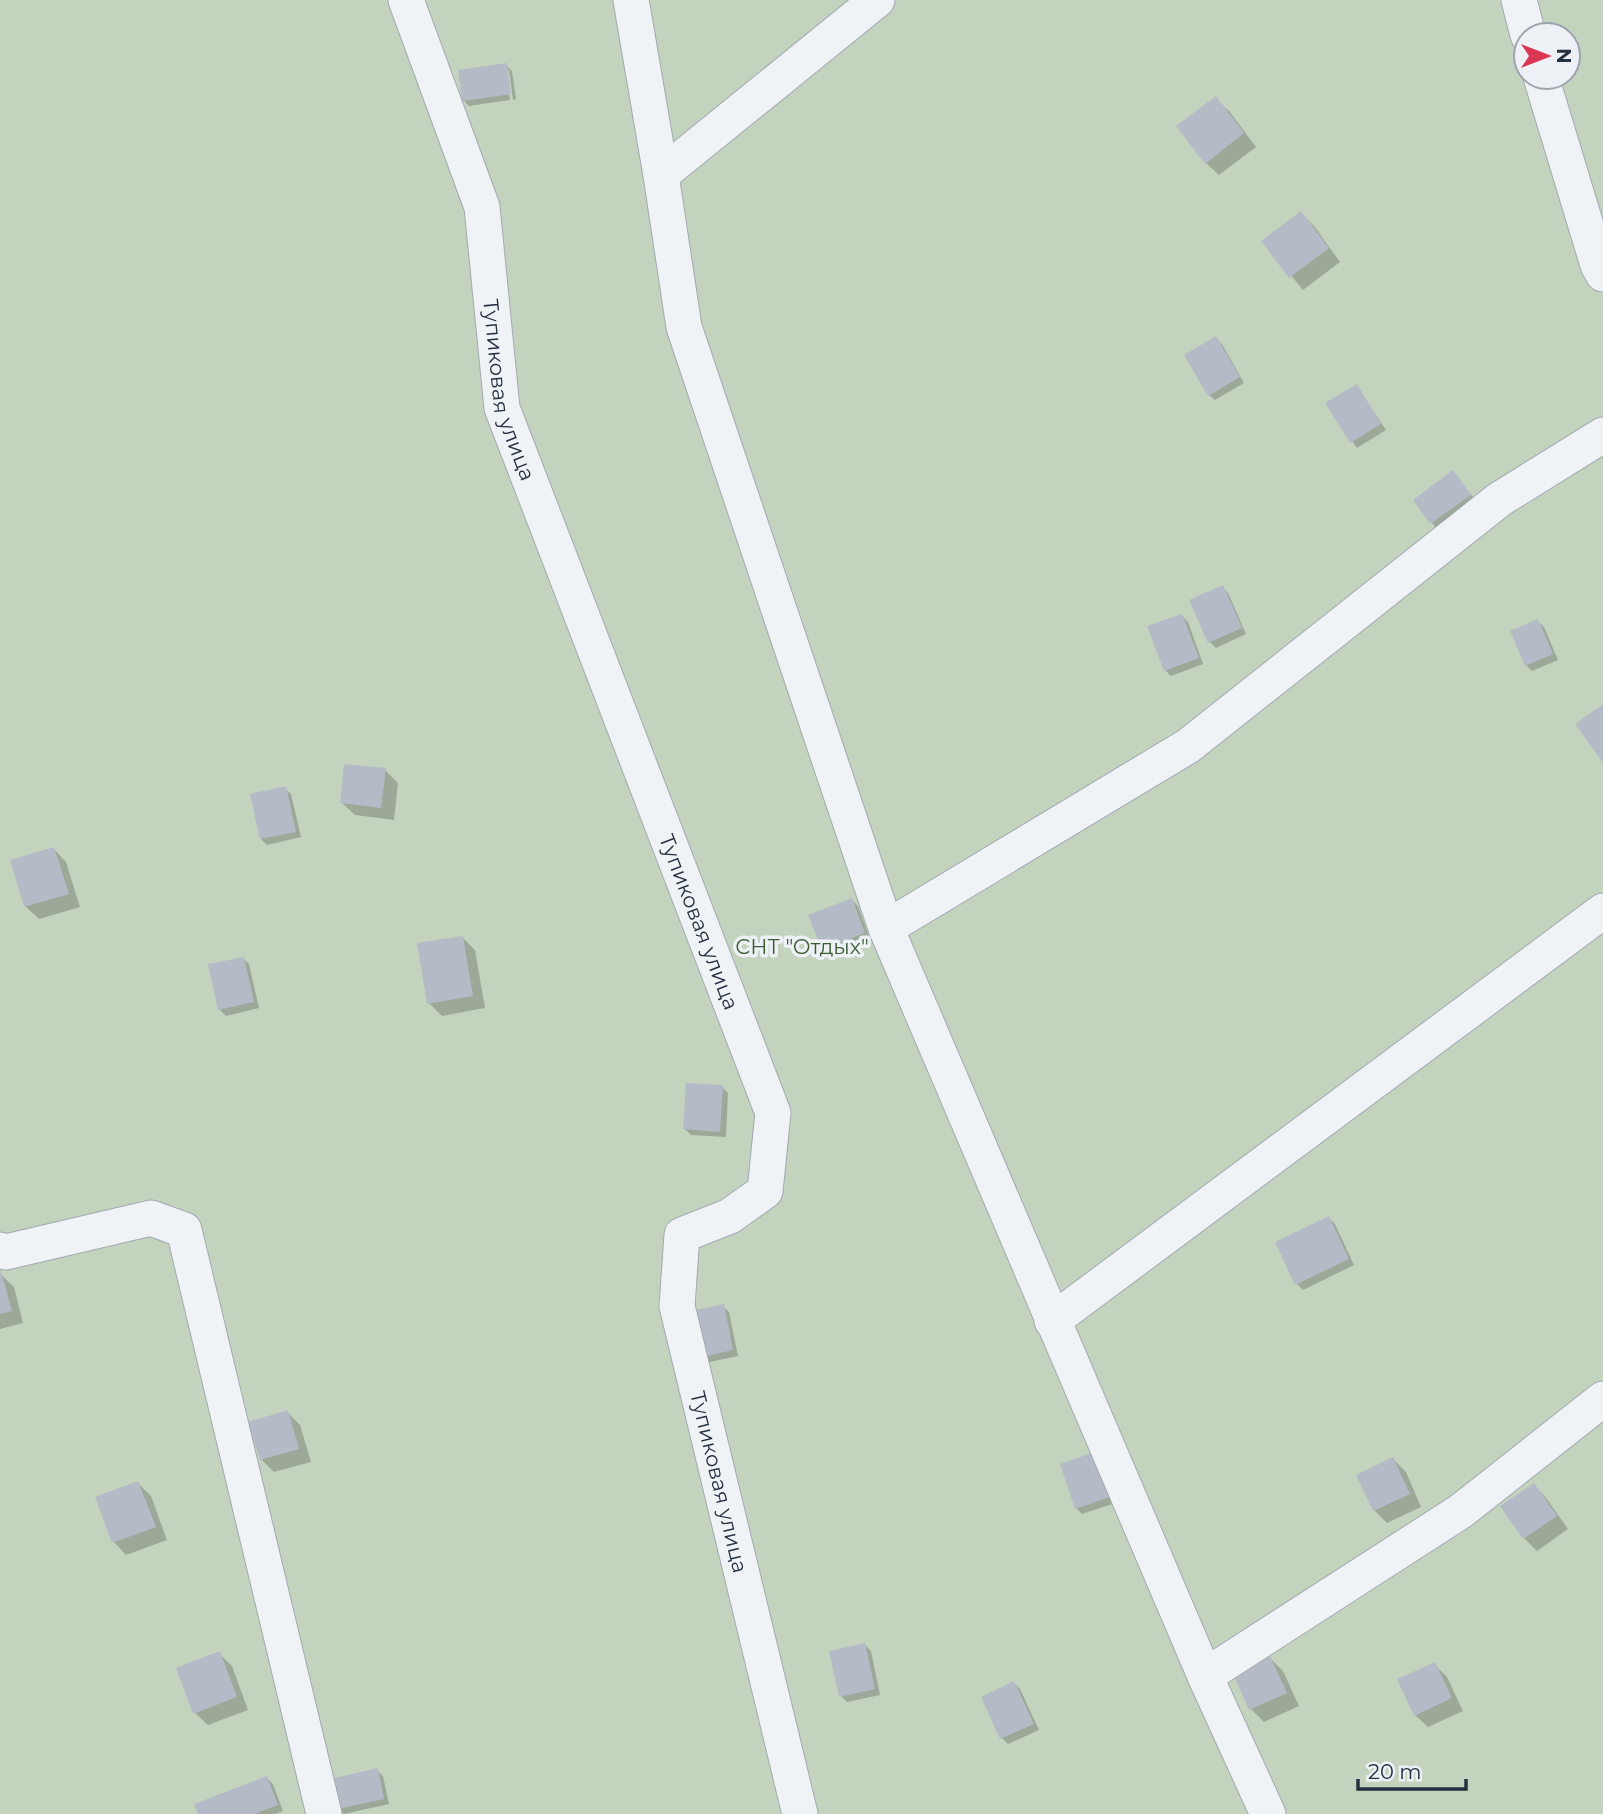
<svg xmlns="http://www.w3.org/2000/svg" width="1603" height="1814" font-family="Montserrat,sans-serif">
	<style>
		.green { fill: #c4d3be; fill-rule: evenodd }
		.shadow { fill: #0003 }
		.building { fill: #b4bbc6 }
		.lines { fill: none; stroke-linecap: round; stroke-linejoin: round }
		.minor-casing { stroke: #a2a9b2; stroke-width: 37 }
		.minor { stroke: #f0f3f6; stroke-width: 35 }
		.labels { text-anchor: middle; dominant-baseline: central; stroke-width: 7; stroke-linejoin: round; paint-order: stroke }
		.street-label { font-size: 21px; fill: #253040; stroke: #edf1f6 }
		.park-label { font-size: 21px; fill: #3b5d32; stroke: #edf1f6 }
	</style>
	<rect width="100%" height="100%" fill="#dde2e8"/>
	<path class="green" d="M0 0H1603V1814H0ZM1526 35H1568V77H1526Z"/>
	<path class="shadow" d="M506 65 512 71 516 99 513 100 509 70H506L510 100 469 106 463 100Z
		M1216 99 1229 111 1256 147 1219 175 1206 163Z
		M1301 213 1314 226 1340 262 1303 290 1263 241Z
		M1216 339 1222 344 1244 383 1215 400 1209 395Z
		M1356 386 1386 430 1357 448 1328 404Z
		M1453 473 1482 508 1444 536 1432 523 1415 500Z
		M1222 587 1228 593 1246 634 1216 648 1210 642Z
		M1182 616 1188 622 1203 664 1171 676 1165 670Z
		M1538 621 1544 627 1558 660 1532 671 1526 665Z
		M385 770 398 783 394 820 355 815 342 803Z
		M285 788 291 794 301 837 267 845 261 839Z
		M54 849 66 862 80 907 39 919 26 907 12 862Z
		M852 900 858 906 870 939 829 955 823 949Z
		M462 937 475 950 485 1008 442 1016 429 1003Z
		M243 958 249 964 259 1008 226 1016 220 1010Z
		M722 1087 728 1093 726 1137 691 1135 685 1129Z
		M1329 1218 1335 1224 1354 1265 1303 1290 1297 1284Z
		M0 1274 14 1287 23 1323 0 1329Z
		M723 1306 729 1312 738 1356 705 1363 699 1357Z
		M287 1412 300 1425 311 1462 274 1472 261 1459Z
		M1094 1454 1115 1503 1082 1514 1076 1508Z
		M1393 1459 1406 1472 1421 1507 1387 1523 1374 1510Z
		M138 1483 151 1496 167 1540 126 1555 114 1542Z
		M1534 1485 1546 1498 1568 1529 1537 1551 1524 1538Z
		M865 1645 871 1651 880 1695 847 1702 841 1696Z
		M219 1653 232 1666 248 1710 208 1725 195 1713Z
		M1270 1658 1283 1671 1299 1706 1264 1722 1251 1709Z
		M1434 1664 1447 1677 1463 1711 1428 1727 1415 1715Z
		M1014 1683 1020 1689 1039 1730 1008 1744 1002 1738 983 1698Z
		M377 1770 383 1776 389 1804 344 1814 338 1809Z
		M267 1778 273 1784 283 1811 275 1814H200Z"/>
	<path class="building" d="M507 63 511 94 462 101 458 70Z
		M1216 96 1244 133 1205 164 1176 126Z
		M1301 211 1329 248 1289 278 1261 241Z
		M1216 336 1240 377 1208 396 1184 355Z
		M1357 384 1381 424 1350 443 1325 403Z
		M1453 470 1471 495 1430 524 1413 500Z
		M1223 585 1242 628 1208 643 1189 600Z
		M1182 614 1199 658 1164 671 1147 626Z
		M1538 619 1553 654 1525 666 1510 631Z
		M1603 704V763L1575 724Z
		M344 764 386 768 381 808 340 803Z
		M286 786 296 832 260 839 250 794Z
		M54 847 69 894 24 907 10 860Z
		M852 898 865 933 822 950 808 915Z
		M463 936 473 996 427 1004 417 943Z
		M244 957 254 1002 218 1010 208 964Z
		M686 1083 723 1085 720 1132 683 1129Z
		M1329 1216 1349 1259 1295 1285 1275 1242Z
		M0 1268 12 1311 0 1314Z
		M724 1304 733 1350 698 1358 687 1312Z
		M288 1410 299 1449 260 1460 248 1422Z
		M1095 1452 1110 1497 1075 1509 1060 1464Z
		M1393 1457 1410 1494 1373 1511 1356 1475Z
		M138 1481 156 1527 112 1543 95 1497Z
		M1534 1483 1557 1516 1523 1539 1500 1506Z
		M865 1643 875 1689 839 1697 829 1651Z
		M220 1651 237 1697 193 1714 176 1668Z
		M1270 1656 1287 1693 1249 1710 1233 1674Z
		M1435 1662 1452 1698 1414 1716 1397 1679Z
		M1014 1681 1034 1724 1000 1739 981 1697Z
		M378 1768 384 1799 337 1809 330 1779Z
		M267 1776 278 1805 254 1814H198L194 1804Z"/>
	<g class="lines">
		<g class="minor-casing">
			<g id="minor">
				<path id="s1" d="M406 0 482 207 502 408 773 1113 765 1191 730 1216 682 1235 677 1306 800 1814"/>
				<path d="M631 0 661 175 684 327 886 928 1205 1676 1268 1814"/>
				<path d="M1519 0 1528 35"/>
				<path d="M1541 77 1598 265 1603 274"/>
				<path d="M661 175 877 0"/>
				<path d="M886 928 1188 746 1500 499 1603 435"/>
				<path d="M0 1250 6 1252 151 1218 184 1230 324 1814"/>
				<path d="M1052 1321 1603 911"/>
				<path d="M1205 1676 1461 1511 1603 1399"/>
			</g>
		</g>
		<use href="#minor" class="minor"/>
	</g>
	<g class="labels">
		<g class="street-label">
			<text stroke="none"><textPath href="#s1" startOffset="406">Тупиковая улица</textPath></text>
			<text stroke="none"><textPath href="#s1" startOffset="973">Тупиковая улица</textPath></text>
			<text stroke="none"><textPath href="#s1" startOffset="1603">Тупиковая улица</textPath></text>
		</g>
		<g class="park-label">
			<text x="802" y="946">СНТ "Отдых"</text>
		</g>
	</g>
	<g transform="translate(1547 56) rotate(90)"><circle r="33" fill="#edf1f6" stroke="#9da4ad" stroke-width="2"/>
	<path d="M0-5L12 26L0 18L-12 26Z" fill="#d93753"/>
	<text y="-10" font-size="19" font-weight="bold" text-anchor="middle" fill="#253040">N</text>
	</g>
	<path d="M1358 1779v10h108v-10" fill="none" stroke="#253040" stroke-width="3.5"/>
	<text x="1368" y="1779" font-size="21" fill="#253040" stroke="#edf1f6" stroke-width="5" paint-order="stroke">20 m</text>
</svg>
